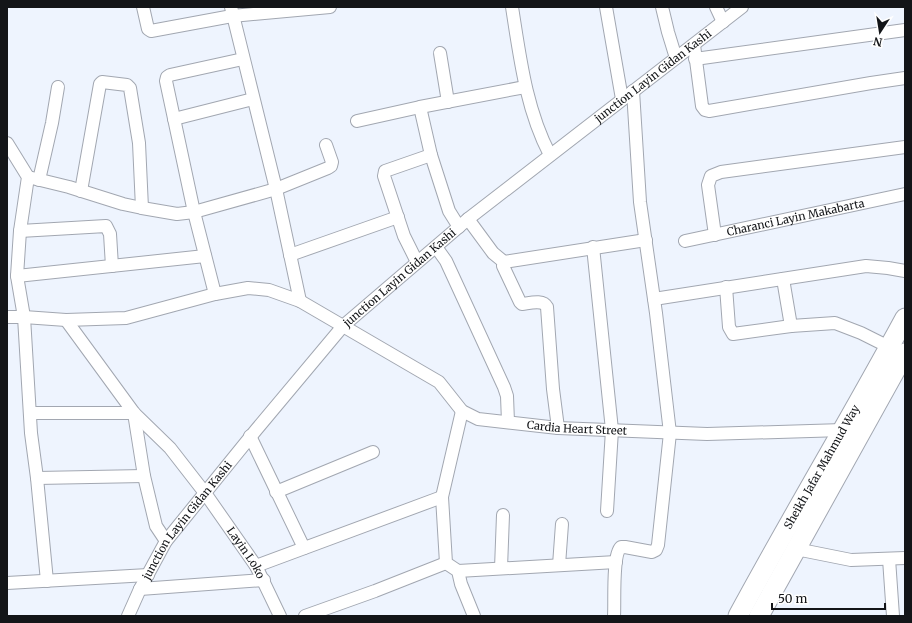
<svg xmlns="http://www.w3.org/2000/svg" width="912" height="623" font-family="Merriweather,serif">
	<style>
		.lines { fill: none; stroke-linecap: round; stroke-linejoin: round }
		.minor-casing { stroke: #a2a7b1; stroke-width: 14 }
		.primary-casing { stroke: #a2a7b1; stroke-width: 21 }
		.minor { stroke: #fff; stroke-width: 12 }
		.primary { stroke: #fff; stroke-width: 19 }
		.labels { text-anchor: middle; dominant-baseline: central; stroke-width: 3; stroke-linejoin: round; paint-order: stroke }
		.street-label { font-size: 11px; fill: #131518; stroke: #fff }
	</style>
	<rect width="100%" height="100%" fill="#eef4fe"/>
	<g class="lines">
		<g class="minor-casing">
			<g id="minor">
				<path d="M143 7 148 29 151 31 232 16 330 7"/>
				<path d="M231 7 276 189 300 301"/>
				<path d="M512 7C520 58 526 109 550 155"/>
				<path d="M606 7 622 99"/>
				<path d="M662 7 668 32 676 58"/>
				<path d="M716 7 723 22"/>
				<path d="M694 45 702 106 705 110 709 111 871 83 905 78"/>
				<path d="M440 53 448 102"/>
				<path d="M695 59 905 30"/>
				<path d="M420 107 431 155 449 211 459 227"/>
				<path d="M174 119 253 99"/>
				<path d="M357 121 420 107 525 87"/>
				<path d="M7 143 28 177 20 231 17 276 24 317 31 433 37 478 47 581"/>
				<path d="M28 177 69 187 123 204 142 208 177 214 194 212 276 189 328 168 331 166 332 162 326 145"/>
				<path d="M39 180 52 123 58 87"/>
				<path d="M81 191 100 84 102 82 127 85 130 88 139 143 142 208"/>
				<path d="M468 219 493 253 504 262 646 240"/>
				<path d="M20 231 106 226 110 234 112 266"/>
				<path d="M715 235 708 185 711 176 721 172 905 147"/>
				<path id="s1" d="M685 241 905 194"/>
				<path d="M436 247 446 261 504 387 507 396 508 422"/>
				<path d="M593 247 612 430 607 511"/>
				<path d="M290 255 398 217"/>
				<path d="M417 262 404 236 384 176 385 171 431 155"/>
				<path d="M504 262 503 266 520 302 522 304C530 303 543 299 547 307L553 389 558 428"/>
				<path d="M17 276 205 256"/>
				<path d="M783 279 791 326"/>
				<path d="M726 287 729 327 733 334 791 326 835 323 861 333 889 347"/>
				<path d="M215 294 194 212 166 81 167 77 170 75 243 59"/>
				<path d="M654 299 866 266 888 268 905 271"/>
				<path id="s2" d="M7 317H24L66 320 126 318 215 294 248 288 269 290 300 301 439 382 462 411 478 419 558 428 707 434 843 430"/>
				<path id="s3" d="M66 320 134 413 170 448 205 493 256 566 280 616"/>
				<path d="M462 411 442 497 446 563 458 571 461 584 474 616"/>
				<path d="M30 413H134L144 476 156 526 166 541"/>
				<path d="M250 436 304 548"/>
				<path d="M37 478 144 476"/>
				<path d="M276 492 373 452"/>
				<path d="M796 549 851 560 905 558"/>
				<path d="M889 559 893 616"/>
				<path d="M559 565 562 524"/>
				<path d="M256 566 442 497"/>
				<path d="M501 568 503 515"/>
				<path d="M458 571 616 562"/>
				<path d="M7 583 148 575"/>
				<path d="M140 589 264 580"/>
				<path id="s4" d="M128 616 140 589 166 541 256 430 343 326 468 219 742 7"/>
				<path d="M305 616 375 591 446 563"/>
				<path d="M614 616C615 602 612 555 621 547H625L652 552 656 550 658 545 670 433 656 313 640 202 633 91"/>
			</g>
		</g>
		<g class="primary-casing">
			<g id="primary">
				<path id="s5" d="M738 616C792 516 851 418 905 318"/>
				<path d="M759 616 905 353"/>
			</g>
		</g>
		<use href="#minor" class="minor"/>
		<use href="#primary" class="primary"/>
	</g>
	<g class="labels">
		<g class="street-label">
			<text stroke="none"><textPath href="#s4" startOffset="761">junction Layin Gidan Kashi</textPath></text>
			<text stroke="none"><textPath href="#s1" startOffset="113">Charanci Layin Makabarta</textPath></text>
			<text stroke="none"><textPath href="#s4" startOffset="437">junction Layin Gidan Kashi</textPath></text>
			<text stroke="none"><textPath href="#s2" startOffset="614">Cardia Heart Street</textPath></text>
			<text stroke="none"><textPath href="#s5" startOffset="171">Sheikh Jafar Mahmud Way</textPath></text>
			<text stroke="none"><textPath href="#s4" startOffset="113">junction Layin Gidan Kashi</textPath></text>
			<text stroke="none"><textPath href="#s3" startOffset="295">Layin Loko</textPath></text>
		</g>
	</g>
	<rect width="912" height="623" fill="none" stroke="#131518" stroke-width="16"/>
	<g transform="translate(880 32) rotate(192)" stroke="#ffffff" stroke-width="3" paint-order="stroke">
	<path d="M0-3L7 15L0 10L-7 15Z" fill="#131518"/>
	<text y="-6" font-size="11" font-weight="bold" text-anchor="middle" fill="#131518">N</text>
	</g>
	<path d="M772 603v6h113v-6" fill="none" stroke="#131518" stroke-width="2"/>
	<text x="778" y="603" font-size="12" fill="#131518" stroke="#ffffff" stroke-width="3" paint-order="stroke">50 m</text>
</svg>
